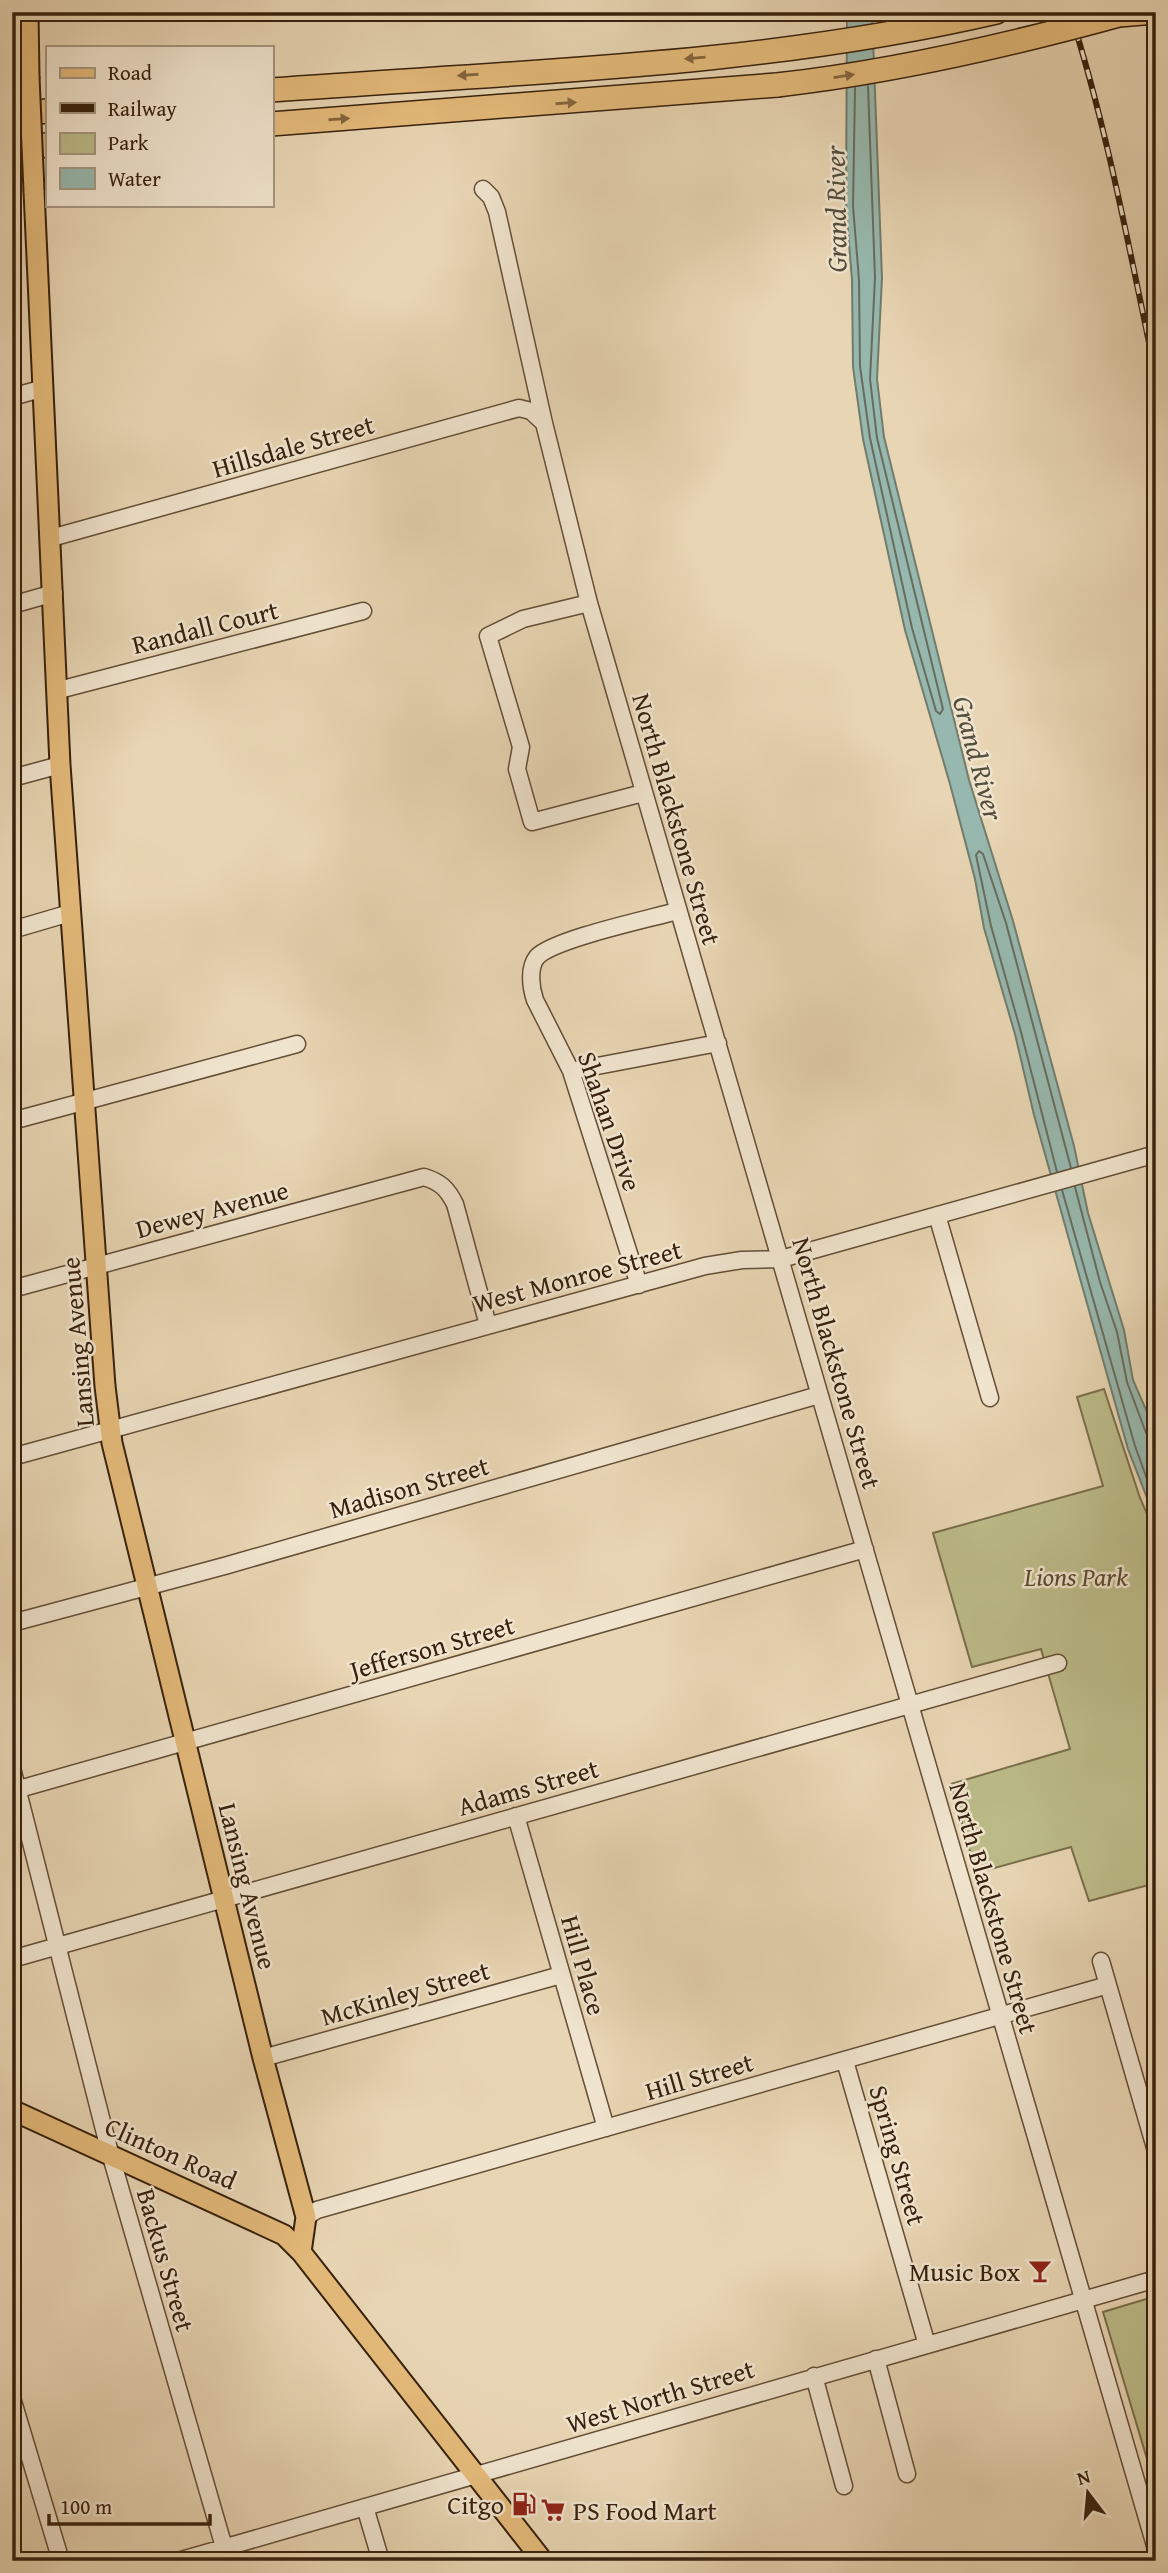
<svg xmlns="http://www.w3.org/2000/svg" width="1168" height="2573" font-family="'Gentium Book Plus',serif">
	<style>
		.green { fill: #bcbc89; stroke: #7a6e4b; stroke-width: 2 }
		.water { fill: #97b8ae; stroke: #717c6e; stroke-width: 2 }
		.lines { fill: none; stroke-linecap: round; stroke-linejoin: round }
		.shore { stroke: #676c5e; stroke-width: 2 }
		.minor-casing { stroke: #634e36; stroke-width: 19 }
		.major-casing { stroke: #37210d; stroke-width: 23 }
		.highway-casing { stroke: #37210d; stroke-width: 26 }
		.minor { stroke: #f0e4ce; stroke-width: 16 }
		.major { stroke: #e4ba7a; stroke-width: 19 }
		.highway { stroke: #e4ba7a; stroke-width: 23 }
		.rail-casing { stroke: #37210d; stroke-width: 6 }
		.rail { stroke: #f0e4ce; stroke-width: 3.5; stroke-dasharray: 10; stroke-linecap: butt }
		.major-bridge-casing { stroke: #37210d; stroke-width: 23; stroke-linecap: butt }
		.highway-bridge-casing { stroke: #37210d; stroke-width: 26; stroke-linecap: butt }
		.major-bridge { stroke: #e4ba7a; stroke-width: 19 }
		.highway-bridge { stroke: #e4ba7a; stroke-width: 23 }
		.oneway { fill: #85663e }
		.labels { text-anchor: middle; dominant-baseline: central; stroke-width: 5; stroke-linejoin: round; paint-order: stroke }
		.street-label { font-size: 26px; fill: #37210d; stroke: #f0e4ce }
		.park-label { font-size: 26px; font-style: italic; fill: #58482c; stroke: #f0e4ce }
		.poi-label { font-size: 26px; fill: #37210d; stroke: #f0e4ce; text-anchor: end }
		.water-label { font-size: 28px; font-style: italic; fill: #544e3d; stroke: #f0e4ce }
	</style>
	<rect width="100%" height="100%" fill="#e8d5b3"/>
	<filter id="stains"><feTurbulence type="fractalNoise" baseFrequency=".00286" numOctaves="4"/><feColorMatrix values="0 0 0 0 .2 0 0 0 0 .09 0 0 0 0 .02 0 0 0 .5 -.17"/></filter>
	<radialGradient id="worn" r=".72"><stop offset=".6" stop-color="#630" stop-opacity="0"/><stop offset="1" stop-color="#630" stop-opacity=".3"/></radialGradient>
	<path class="green" d="M1104 1389 1140 1498 1156 1534V1883L1089 1901 1071 1847 976 1873 951 1784 1070 1749 1041 1649 972 1667 933 1533 1103 1486 1077 1397Z
		M1156 2296V2489L1103 2312Z"/>
	<path class="water" d="M847 12H872L882 278 877 379 884 437 969 780 1013 921 1074 1146 1088 1213 1124 1330 1133 1380 1147 1412 1156 1441V1521L1128 1449 1034 1115 1015 1034 984 928 975 879 950 784 905 630 863 439 853 367 852 280 846 207Z"/>
	<g class="lines">
		<path class="shore" d="M855 88 853 206 859 280 860 366 870 438 912 628 936 711 940 714 943 709 877 438 870 379 875 278 868 86
			M1057 1172 1021 1032 991 926 976 855 979 851 983 854 1006 923 1071 1168
			M1075 1187 1100 1282 1117 1332 1127 1382 1146 1433 1156 1437
			M1062 1190 1135 1446 1156 1504"/>
		<g class="minor-casing">
			<path id="minor" d="M483 189 491 197 497 212 544 423 589 603 1156 2549
				M12 397 44 388
				M51 538 519 408 531 411 544 423
				M589 603 523 619 488 636 521 747 517 769 532 822 643 793
				M12 605 54 593
				M59 690 363 611
				M12 778 60 765
				M12 930 70 913
				M571 1071 718 1043
				M12 1121 297 1044
				M937 1215 990 1398
				M639 1285 571 1071 535 1000C531 988 528 968 537 957 554 939 649 919 677 911
				M12 1289 424 1177C440 1182 447 1188 455 1204L488 1325
				M12 1457 705 1266 742 1260 781 1259 1156 1154
				M12 1623 228 1565 819 1395
				M12 1768 110 2153 228 2561
				M12 1791 865 1549
				M516 1816 606 2128
				M12 1959 1058 1663
				M1101 1961 1156 2151
				M263 2058 561 1975
				M845 2061 927 2345
				M306 2217 317 2210 1108 1985
				M876 2359 907 2474
				M814 2376 844 2486
				M12 2398 61 2561
				M365 2507 381 2561
				M178 2561 1156 2279
				M1143 2561 1156 2557"/>
		</g>
		<g class="major-casing">
			<path id="major" d="M28 12 29 77
				M34 191 60 765 105 1386 112 1443 263 2058 306 2217 301 2252
				M12 2110 284 2235 301 2252 543 2561"/>
		</g>
		<g class="highway-casing">
			<path id="highway" d="M1119 15 1155 12
				M271 90C513 72 759 67 996 12
				M12 115 47 111
				M271 124 777 85
				M12 149 47 145"/>
		</g>
		<use href="#minor" class="minor"/>
		<use href="#major" class="major"/>
		<use href="#highway" class="highway"/>
		<g class="rail-casing">
			<path id="rail" d="M1070 12C1108 131 1130 254 1156 376"/>
		</g>
		<use href="#rail" class="rail"/>
		<g class="major-bridge-casing">
			<path id="major-bridge" d="M29 77 34 191"/>
		</g>
		<g class="highway-bridge-casing">
			<path id="highway-bridge" d="M777 85C893 72 1006 46 1119 15"/>
		</g>
		<use href="#major-bridge" class="major-bridge"/>
		<use href="#highway-bridge" class="highway-bridge"/>
	</g>
	<defs><path id="oneway-solid" d="M-6-.8H1V-3.2L6.5 0L1 3.2V.8H-6Z" transform="scale(1.75)"/></defs>
	<g class="oneway">
		<use href="#oneway-solid" transform="translate(695 58) rotate(175)"/>
		<use href="#oneway-solid" transform="translate(468 75) rotate(176)"/>
		<use href="#oneway-solid" transform="translate(844 76) rotate(-9)"/>
		<use href="#oneway-solid" transform="translate(566 103) rotate(-4)"/>
		<use href="#oneway-solid" transform="translate(339 119) rotate(-4)"/>
	</g>
	<defs>
		<g id="bar-bare" transform="scale(1.89)"><path d="M-6-5H6L.8 .8V4.5H3.5V6h-7V4.5H-.8V.8Z" fill="#8f2418" stroke="#f0e4ce" stroke-width="2.5" paint-order="stroke"/></g>
		<g id="fuel-bare" transform="scale(1.89)"><path d="M-5.5-6h7V0h2V4h1.3V-2.5L3-4.5l.8-.8L6-3V5H2.5V1h-1V6h-7ZM-4.2-4.7v3.2H.2V-4.7Z" fill="#8f2418" stroke="#f0e4ce" stroke-width="2.5" paint-order="stroke"/></g>
		<g id="supermarket-bare" transform="scale(1.89)"><path d="M-6-5.5h2.5l.6 2H6L4.5 2H-2.5L-4.4-4H-6ZM-1.5 3.2a1.3 1.3 0 1 0 .1 0ZM3 3.2a1.3 1.3 0 1 0 .1 0Z" fill="#8f2418" stroke="#f0e4ce" stroke-width="2.5" paint-order="stroke"/></g>
	</defs>
	<g fill-rule="evenodd">
		<use href="#bar-bare" x="1040" y="2271"/>
		<use href="#fuel-bare" x="524" y="2504"/>
		<use href="#supermarket-bare" x="553" y="2510"/>
	</g>
	<g class="labels">
		<g class="street-label">
			<text transform="translate(293 446) rotate(-16)">Hillsdale Street</text>
			<text transform="translate(205 627) rotate(-14)">Randall Court</text>
			<text transform="translate(677 819) rotate(74)">North Blackstone Street</text>
			<text transform="translate(610 1121) rotate(71)">Shahan Drive</text>
			<text transform="translate(212 1209) rotate(-15)">Dewey Avenue</text>
			<text transform="translate(577 1276) rotate(-15)">West Monroe Street</text>
			<text transform="translate(77 1342) rotate(-95)">Lansing Avenue</text>
			<text transform="translate(837 1363) rotate(74)">North Blackstone Street</text>
			<text transform="translate(409 1487) rotate(-16)">Madison Street</text>
			<text transform="translate(432 1647) rotate(-16)">Jefferson Street</text>
			<text transform="translate(528 1787) rotate(-16)">Adams Street</text>
			<text transform="translate(248 1886) rotate(76)">Lansing Avenue</text>
			<text transform="translate(994 1908) rotate(74)">North Blackstone Street</text>
			<text transform="translate(584 1965) rotate(74)">Hill Place</text>
			<text transform="translate(405 1993) rotate(-16)">McKinley Street</text>
			<text transform="translate(699 2076) rotate(-16)">Hill Street</text>
			<text transform="translate(171 2153) rotate(24)">Clinton Road</text>
			<text transform="translate(898 2155) rotate(74)">Spring Street</text>
			<text transform="translate(166 2260) rotate(74)">Backus Street</text>
			<text transform="translate(660 2396) rotate(-17)">West North Street</text>
		</g>
		<g class="park-label">
			<text x="1076" y="1576">Lions Park</text>
		</g>
		<g class="poi-label">
			<text x="1020" y="2271">Music Box</text>
			<text x="504" y="2504">Citgo</text>
			<text x="573" y="2510" text-anchor="start">PS Food Mart</text>
		</g>
		<g class="water-label">
			<text transform="translate(835 209) rotate(-91)">Grand River</text>
			<text transform="translate(979 758) rotate(75)">Grand River</text>
		</g>
	</g>
	<rect width="1168" height="2573" fill="none" stroke="#e8d5b3" stroke-width="42"/>
	<rect x="14" y="14" width="1140" height="2545" fill="none" stroke="#37210d" stroke-width="3.5"/>
	<rect x="21" y="21" width="1126" height="2531" fill="none" stroke="#37210d" stroke-width="2"/>
	<rect x="46" y="46" width="228" height="161" fill="#f0e4ce" stroke="#a69681" stroke-width="2"/>
	<rect x="60" y="68" width="35" height="10" fill="#e4ba7a" stroke="#a69681" stroke-width="2"/>
	<text x="108" y="80" font-size="21" fill="#37210d">Road</text>
	<rect x="60" y="103" width="35" height="10" fill="#37210d" stroke="#a69681" stroke-width="2"/>
	<text x="108" y="116" font-size="21" fill="#37210d">Railway</text>
	<rect x="60" y="133" width="35" height="21" fill="#bcbc89" stroke="#a69681" stroke-width="2"/>
	<text x="108" y="150" font-size="21" fill="#37210d">Park</text>
	<rect x="60" y="168" width="35" height="21" fill="#97b8ae" stroke="#a69681" stroke-width="2"/>
	<text x="108" y="186" font-size="21" fill="#37210d">Water</text>
	<g transform="translate(1088 2493) rotate(344)" stroke="#f0e4ce" stroke-width="5" paint-order="stroke">
	<path d="M0-5L12 26L0 18L-12 26Z" fill="#37210d"/>
	<text y="-10" font-size="19" font-weight="bold" text-anchor="middle" fill="#37210d">N</text>
	</g>
	<path d="M49 2514v10h161v-10" fill="none" stroke="#37210d" stroke-width="3.5"/>
	<text x="60" y="2514" font-size="21" fill="#37210d" stroke="#f0e4ce" stroke-width="5" paint-order="stroke">100 m</text>
	<rect width="100%" height="100%" filter="url(#stains)"/>
	<rect width="100%" height="100%" fill="url(#worn)"/>
</svg>
